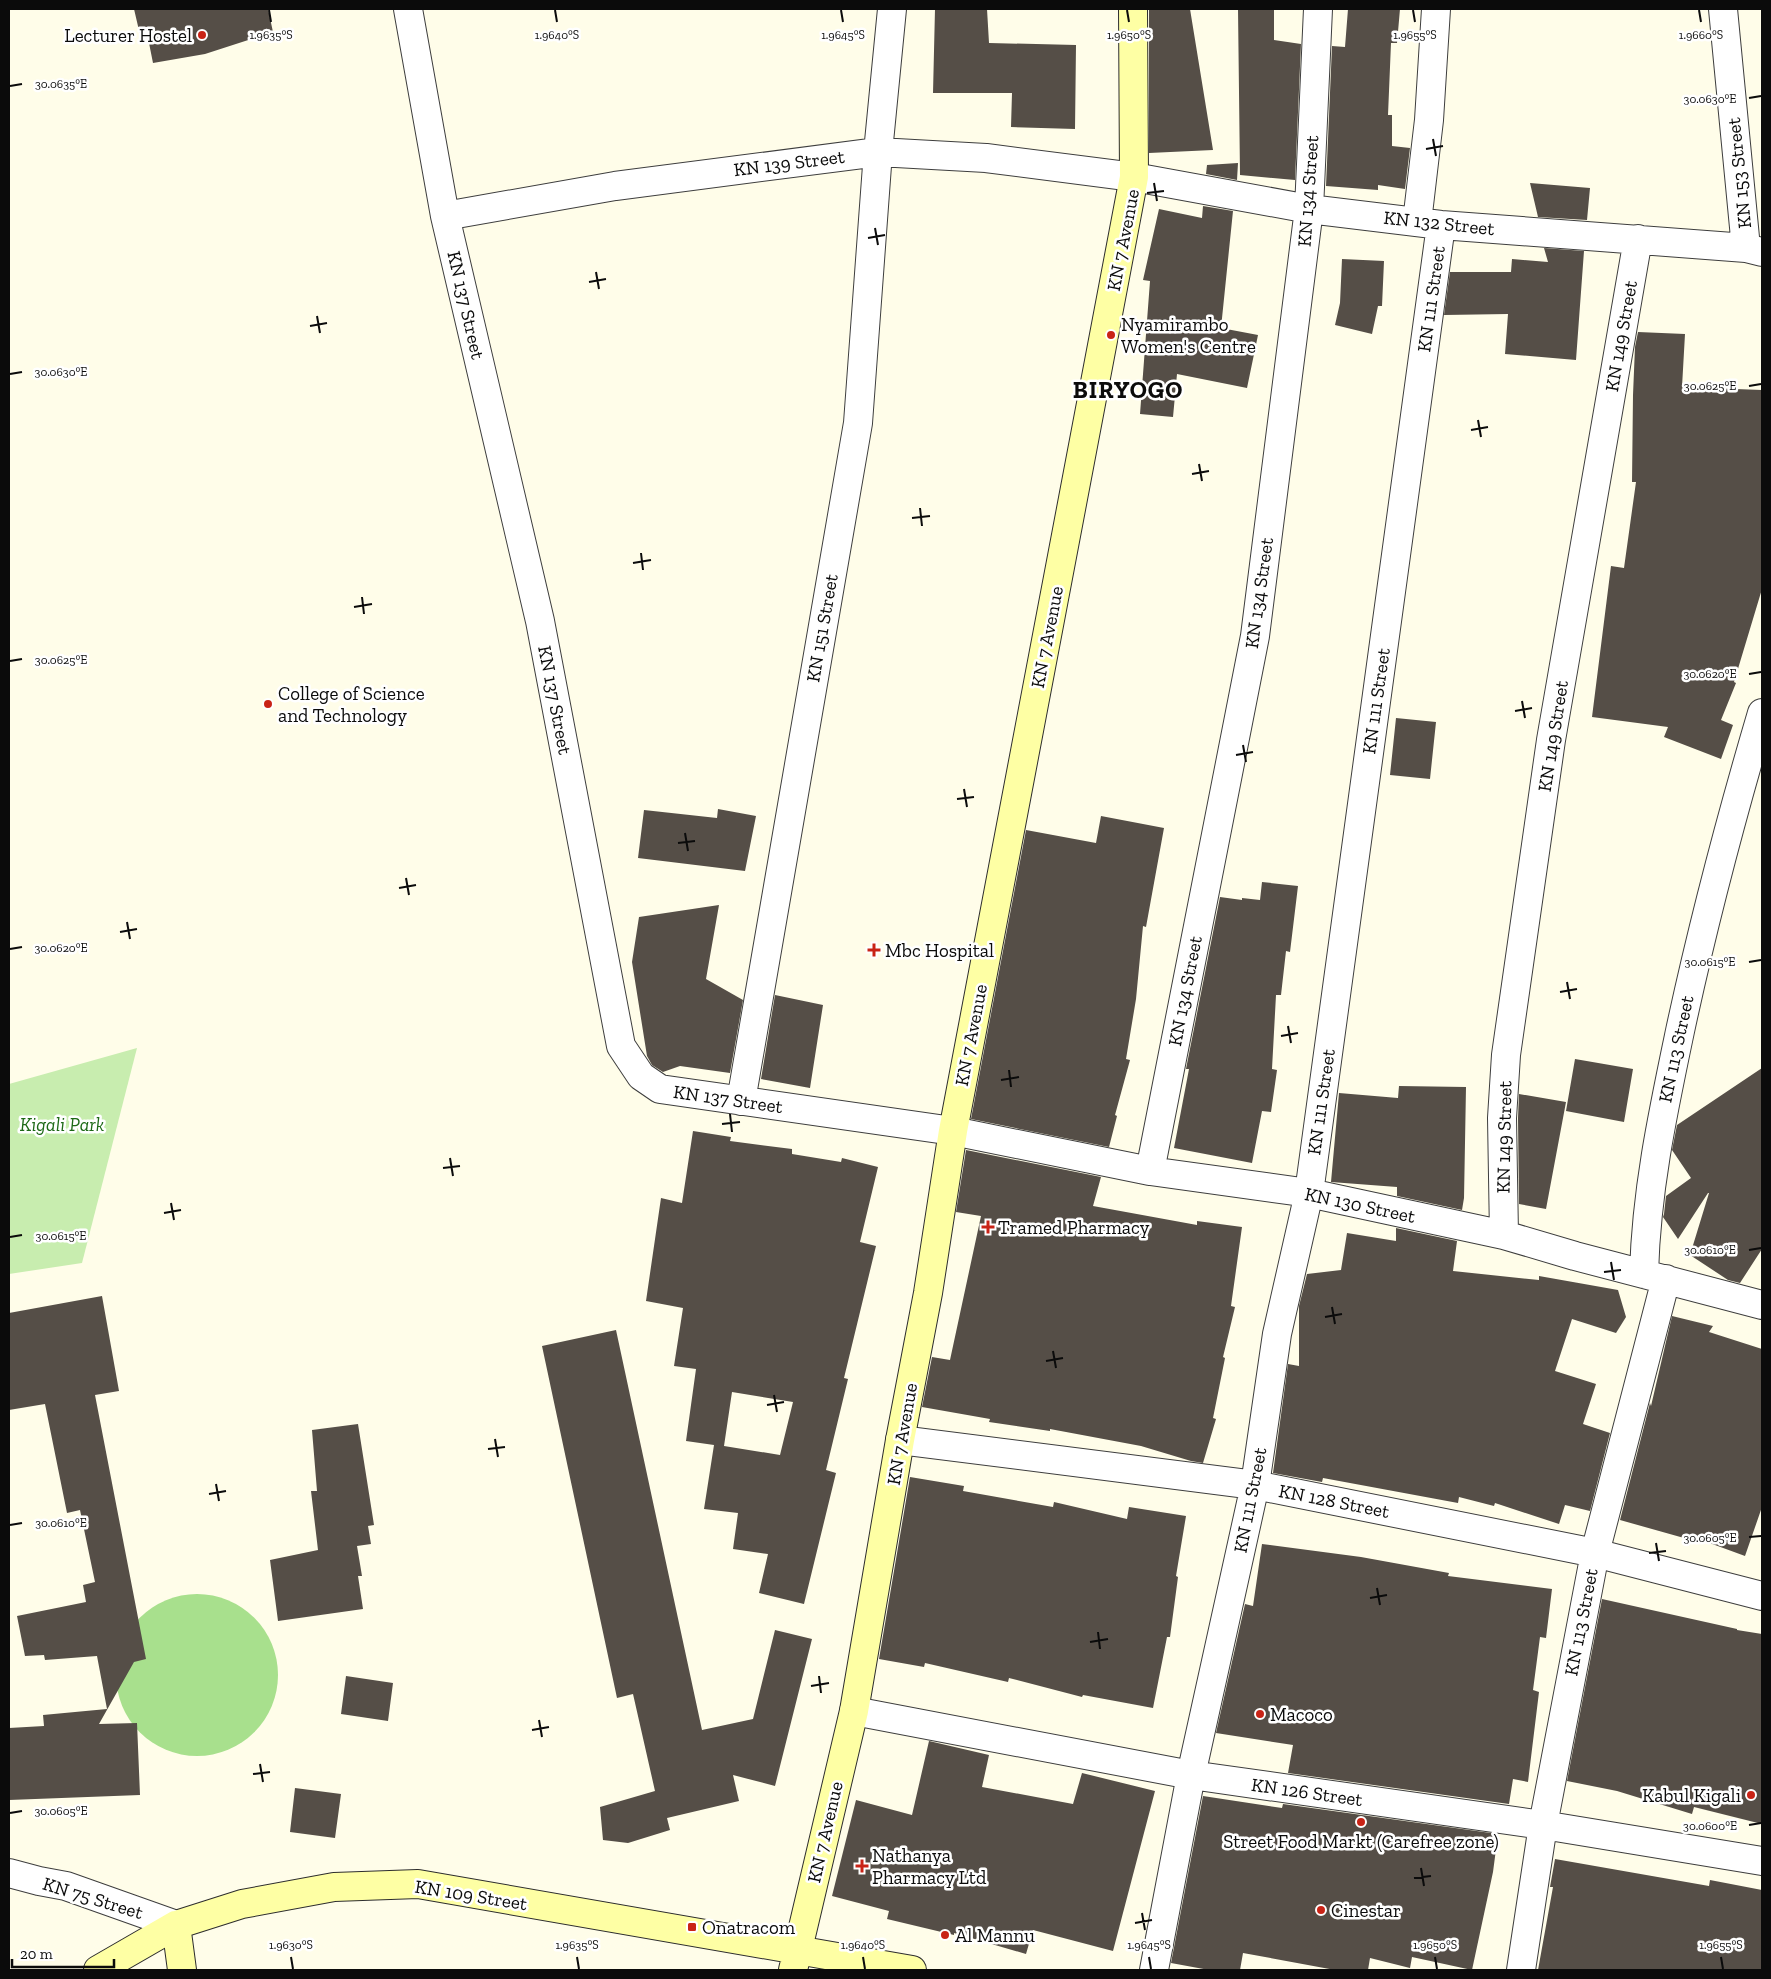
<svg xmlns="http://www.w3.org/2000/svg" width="1771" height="1979" font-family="'Zilla Slab',serif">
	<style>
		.green { fill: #c8edaf }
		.forest { fill: #a8e08d }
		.building { fill: #554e47; fill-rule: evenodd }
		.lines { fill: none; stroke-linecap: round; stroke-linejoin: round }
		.street-casing { stroke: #3e3e3e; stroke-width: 30 }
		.secondary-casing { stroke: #2d2d2d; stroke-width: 30 }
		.street { stroke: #fff; stroke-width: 28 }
		.secondary { stroke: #feffa4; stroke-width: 28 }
		.ticks { fill: none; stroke: #0b0b0b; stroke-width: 2 }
		.poi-dot { fill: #c92316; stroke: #fff; stroke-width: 2 }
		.labels { text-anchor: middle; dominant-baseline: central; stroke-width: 5; stroke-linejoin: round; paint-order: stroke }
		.poi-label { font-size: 19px; fill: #0b0b0b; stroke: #fff; text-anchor: start }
		.street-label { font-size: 19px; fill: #0b0b0b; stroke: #fff }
		.park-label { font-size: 19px; font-style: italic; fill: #1d6916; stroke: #fff }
		.district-label { font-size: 24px; font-weight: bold; letter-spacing: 1px; fill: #0b0b0b; stroke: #fff }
		.ticks-label { font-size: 12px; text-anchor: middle; fill: #0b0b0b; stroke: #fff; stroke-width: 5; stroke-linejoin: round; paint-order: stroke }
	</style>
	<rect width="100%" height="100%" fill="#fffde9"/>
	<path class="green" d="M137 1048 82 1263 9 1274V1084Z"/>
	<path class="forest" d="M116 1675a81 81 0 1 1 162 0a81 81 0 1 1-162 0Z"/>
	<path class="building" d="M134 9H268L273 32 205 54 153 63 148 38 141 39Z
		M935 9H987L989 43 1076 45 1075 129 1011 127 1012 93H933Z
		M1149 9H1190L1213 150 1149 153Z
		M1238 9H1274V40L1301 44 1295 180 1240 175Z
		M1348 9H1400L1397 43H1391L1388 115H1392V146L1410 148 1405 189 1378 185V190L1326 186 1332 46 1345 47Z
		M1238 163 1237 180 1206 174 1207 165Z
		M1530 183 1590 188 1587 220 1538 217Z
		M1203 206 1233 211 1221 328 1258 335 1247 388 1177 374 1173 417 1140 414 1150 281 1143 280 1159 209 1202 218Z
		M1544 248 1584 251 1576 360 1505 354 1508 314 1444 315 1450 272H1511L1512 259 1548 262Z
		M1342 259 1384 261 1382 306H1378L1372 334 1335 325 1340 303Z
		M1638 332 1685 334 1682 387 1762 390V589L1734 682 1736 683 1721 720 1733 725 1721 759 1664 737 1668 727 1592 717 1611 566 1624 568 1636 482H1632L1633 395 1635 347Z
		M1396 718 1436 722 1430 779 1390 775Z
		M718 809 756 816 745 871 638 858 644 810 717 818Z
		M1101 816 1164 828 1146 927 1143 926 1136 999 1126 1059 1130 1060 1115 1115 1117 1116 1109 1147 971 1119 1026 830 1096 843Z
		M1262 882 1298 886 1290 952 1286 951 1281 995H1276L1272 1069 1277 1070 1271 1112 1262 1111 1252 1163 1174 1148 1189 1069H1186L1220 897 1242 900V898L1260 900Z
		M719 905 706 979 743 1000 730 1073 680 1066 663 1072 652 1065 647 1056 632 962 639 917Z
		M775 995 823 1005 810 1088 761 1079Z
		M1575 1059 1633 1069 1624 1122 1566 1111Z
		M1762 1068V1249L1740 1283 1728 1280 1690 1255 1709 1193H1708L1678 1239 1663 1217 1664 1214 1666 1196 1691 1178 1672 1150 1677 1125Z
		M1399 1086 1466 1087 1464 1198 1462 1210 1397 1196V1187L1331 1182 1339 1093 1398 1098Z
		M1519 1094 1566 1102 1546 1209 1519 1204 1518 1118Z
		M693 1131 731 1137 730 1141 792 1149V1154L841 1162 842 1158 878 1167 860 1242 876 1246 844 1378 848 1379 826 1470 836 1473 804 1604 759 1593 768 1554 733 1549 738 1513 704 1509 714 1445 686 1441 696 1369 674 1366 683 1308 646 1301 661 1198 682 1203ZM732 1392 793 1402 780 1455 724 1446Z
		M966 1150 1101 1177 1093 1206 1197 1225V1221L1242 1227 1231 1306 1235 1307 1223 1357 1225 1358 1213 1418 1216 1419 1203 1463 1191 1461 1141 1446 1050 1429V1431L989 1422 990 1419 922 1407 932 1357 950 1360 981 1216 956 1212Z
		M1396 1228 1457 1241 1453 1271 1539 1280V1276L1618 1290 1626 1317 1616 1333 1572 1319 1555 1371 1596 1384 1583 1424 1610 1433 1590 1511 1565 1505 1559 1524 1495 1503 1494 1506 1459 1497 1458 1503 1323 1478 1322 1482 1273 1473 1288 1364 1299 1366V1306L1307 1274 1341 1270 1347 1233 1396 1241Z
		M102 1296 119 1391 95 1395 146 1659 134 1662 99 1724 137 1723 140 1795 9 1800V1728L44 1726 43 1715 107 1709 97 1656 45 1660 44 1655 25 1656 17 1616 86 1602 83 1585 95 1582 80 1510 67 1513 45 1404 9 1410V1313Z
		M1672 1316 1713 1326 1709 1332 1762 1349V1507L1745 1556 1685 1534 1684 1538 1620 1520 1650 1403 1651 1406Z
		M616 1330 702 1730 753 1719 775 1630 812 1639 775 1786 733 1775 739 1801 667 1818 670 1830 628 1843 603 1840 600 1807 655 1791 633 1694 617 1698 542 1346Z
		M358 1424 374 1525 368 1526 371 1544 357 1546 362 1576H358L363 1609 278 1621 270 1560 318 1550 311 1491H317L312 1430Z
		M910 1477 964 1486 963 1491 1053 1507 1054 1502 1127 1519 1129 1507 1186 1516 1176 1576 1178 1577 1170 1637H1167L1153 1708 1083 1695 1082 1697 1009 1678 1008 1682 925 1663 924 1667 879 1659Z
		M1262 1544 1361 1557 1449 1573 1448 1576 1552 1589 1546 1638 1540 1637 1533 1690 1539 1692 1528 1782 1513 1779 1509 1804 1288 1773 1293 1745 1216 1733 1245 1604 1253 1606Z
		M1602 1599 1737 1629V1630L1762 1634V1824L1694 1807 1692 1814 1617 1791 1567 1781Z
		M346 1676 393 1683 388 1721 341 1714Z
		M929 1741 989 1755 982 1787 1073 1804 1082 1773 1155 1791 1113 1951 1033 1930 1026 1954 954 1933V1935L887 1919 889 1911 832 1896 856 1800 912 1815Z
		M295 1788 341 1794 335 1838 290 1832Z
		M1203 1796 1282 1808 1283 1804 1498 1834 1493 1872 1472 1970 1412 1957 1410 1968 1370 1958 1368 1970H1335L1243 1953 1240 1970H1209L1171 1963Z
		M1555 1859 1709 1886 1710 1880 1762 1890V1970H1538L1553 1887H1550Z"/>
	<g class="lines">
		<g class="street-casing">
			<path id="street" d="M408 9 445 216 540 621 621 1046 641 1076 660 1089 953 1131 1150 1171 1309 1193 1504 1235 1575 1256 1762 1305
				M1723 9 1746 248
				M445 216 615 186 878 152 986 158 1134 177 1309 209 1441 225 1746 248 1762 252
				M1417 222 1429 120 1436 9
				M741 1101 858 423 878 152 892 9
				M1150 1171 1255 636 1309 209 1318 9
				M1504 1235 1502 1118 1506 1055 1551 740 1638 239
				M1644 1274C1646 1191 1663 1112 1680 1031 1703 924 1731 818 1762 713
				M900 1440 1255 1485 1595 1553 1762 1596
				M854 1711 1191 1775 1543 1825 1762 1861
				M9 1873 39 1881 66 1886 176 1925
				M1154 1970 1191 1775 1255 1485 1277 1334 1309 1193 1441 225
				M1521 1970 1543 1825 1595 1553 1666 1279"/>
		</g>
		<g class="secondary-casing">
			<path id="secondary" d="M176 1925 182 1970
				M98 1970 176 1925 242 1904 334 1887 418 1884 912 1970
				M793 1970 854 1711 900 1440 928 1293 953 1131 1134 177 1133 9"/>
		</g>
		<use href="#street" class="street"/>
		<use href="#secondary" class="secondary"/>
	</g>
	<path class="ticks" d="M269 10 271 22M555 10 557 22M841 10 843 22M1127 10 1129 22M1413 10 1415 22M1699 10 1701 22M10 86 22 84M1749 98 1761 96M1433 139 1436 156M1426 149 1443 146M1154 183 1157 201M1147 193 1164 191M875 228 878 245M868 238 885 235M596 272 599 289M589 282 606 279M317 316 320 333M310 326 327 323M10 374 22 372M1749 386 1761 384M1478 420 1481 437M1471 430 1488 427M1199 464 1202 481M1192 474 1209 471M920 508 922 526M912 518 930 516M641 553 643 570M633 563 651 560M362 597 364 614M354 607 372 604M10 661 22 659M1749 674 1761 672M1522 701 1525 718M1515 711 1532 708M1243 745 1246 762M1236 755 1253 752M964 789 967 807M957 799 974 797M685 833 688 851M678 843 695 841M406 878 409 895M399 888 416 885M127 922 130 939M120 932 137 929M10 949 22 947M1749 962 1761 960M1567 982 1570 999M1560 992 1577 989M1288 1026 1291 1043M1281 1036 1298 1033M1009 1070 1011 1087M1001 1080 1019 1077M730 1114 732 1132M722 1124 740 1122M450 1158 453 1176M443 1168 460 1166M171 1203 174 1220M164 1213 181 1210M10 1237 22 1235M1749 1250 1761 1248M1611 1262 1614 1280M1604 1272 1621 1270M1332 1307 1335 1324M1325 1317 1342 1314M1053 1351 1056 1368M1046 1361 1063 1358M774 1395 777 1412M767 1405 784 1402M495 1439 498 1457M488 1449 505 1447M216 1484 219 1501M209 1494 226 1491M10 1525 22 1523M1749 1537 1761 1536M1656 1543 1659 1561M1649 1553 1666 1551M1377 1588 1380 1605M1370 1598 1387 1595M1098 1632 1100 1649M1090 1642 1108 1639M819 1676 821 1693M811 1686 829 1683M539 1720 542 1737M532 1730 549 1727M260 1764 263 1782M253 1774 270 1772M10 1813 22 1811M1749 1825 1761 1823M1421 1868 1424 1886M1414 1878 1431 1876M1142 1913 1145 1930M1135 1923 1152 1920M291 1957 293 1969M577 1957 579 1969M863 1957 865 1969M1149 1957 1151 1969M1435 1957 1437 1969M1721 1957 1723 1969"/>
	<g class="poi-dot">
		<circle cx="202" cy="35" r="5"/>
		<circle cx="1111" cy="335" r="5"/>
		<circle cx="268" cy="704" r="5"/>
		<path d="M871.5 942.5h5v5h5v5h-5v5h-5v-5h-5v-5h5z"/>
		<path d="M985.5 1219.5h5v5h5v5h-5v5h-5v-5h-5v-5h5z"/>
		<circle cx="1260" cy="1714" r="5"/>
		<circle cx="1751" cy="1795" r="5"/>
		<circle cx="1361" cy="1822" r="5"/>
		<path d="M859.5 1858.5h5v5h5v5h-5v5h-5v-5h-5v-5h5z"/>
		<circle cx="1321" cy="1910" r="5"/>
		<rect x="687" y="1922" width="10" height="10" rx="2.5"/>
		<circle cx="945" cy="1935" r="5"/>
	</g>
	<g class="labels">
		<g class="poi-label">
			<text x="192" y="35" text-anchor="end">Lecturer Hostel</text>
			<text x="1121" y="324">Nyamirambo<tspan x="1121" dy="22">Women's Centre</tspan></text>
			<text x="278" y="693">College of Science<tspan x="278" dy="22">and Technology</tspan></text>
			<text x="885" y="950">Mbc Hospital</text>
			<text x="998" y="1227">Tramed Pharmacy</text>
			<text x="1270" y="1714">Macoco</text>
			<text x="1741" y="1795" text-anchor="end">Kabul Kigali</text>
			<text x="1361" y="1841" text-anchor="middle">Street Food Markt (Carefree zone)</text>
			<text x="872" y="1855">Nathanya<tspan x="872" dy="22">Pharmacy Ltd</tspan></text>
			<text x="1331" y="1910">Cinestar</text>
			<text x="702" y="1927">Onatracom</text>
			<text x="955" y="1935">Al Mannu</text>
		</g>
		<g class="street-label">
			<text transform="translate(789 163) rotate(-7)">KN 139 Street</text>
			<text transform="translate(1739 173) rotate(-96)">KN 153 Street</text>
			<text transform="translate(1308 191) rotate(-86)">KN 134 Street</text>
			<text transform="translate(1439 223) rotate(6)">KN 132 Street</text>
			<text transform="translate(1123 240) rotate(-79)">KN 7 Avenue</text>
			<text transform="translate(1431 299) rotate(-82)">KN 111 Street</text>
			<text transform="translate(466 305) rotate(77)">KN 137 Street</text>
			<text transform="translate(1621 336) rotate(-80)">KN 149 Street</text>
			<text transform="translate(1259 593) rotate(-82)">KN 134 Street</text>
			<text transform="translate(822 628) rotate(-80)">KN 151 Street</text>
			<text transform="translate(1047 637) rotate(-79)">KN 7 Avenue</text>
			<text transform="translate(555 700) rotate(79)">KN 137 Street</text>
			<text transform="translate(1376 701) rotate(-82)">KN 111 Street</text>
			<text transform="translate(1553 736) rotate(-81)">KN 149 Street</text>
			<text transform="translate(1185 991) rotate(-79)">KN 134 Street</text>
			<text transform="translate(971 1035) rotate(-79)">KN 7 Avenue</text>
			<text transform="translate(1676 1049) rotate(-78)">KN 113 Street</text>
			<text transform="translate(728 1099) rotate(8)">KN 137 Street</text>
			<text transform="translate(1321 1102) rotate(-82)">KN 111 Street</text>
			<text transform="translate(1504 1137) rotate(-89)">KN 149 Street</text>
			<text transform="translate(1360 1205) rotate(12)">KN 130 Street</text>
			<text transform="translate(902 1434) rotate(-80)">KN 7 Avenue</text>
			<text transform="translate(1250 1500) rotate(-79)">KN 111 Street</text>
			<text transform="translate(1334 1501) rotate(11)">KN 128 Street</text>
			<text transform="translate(1581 1622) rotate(-79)">KN 113 Street</text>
			<text transform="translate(1307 1792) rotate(8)">KN 126 Street</text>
			<text transform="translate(825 1832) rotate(-77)">KN 7 Avenue</text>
			<text transform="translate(471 1895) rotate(9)">KN 109 Street</text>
			<text transform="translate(93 1898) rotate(17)">KN 75 Street</text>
		</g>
		<g class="park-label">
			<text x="62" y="1124">Kigali Park</text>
		</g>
		<g class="district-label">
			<text x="1128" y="389">BIRYOGO</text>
		</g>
	</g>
	<g class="ticks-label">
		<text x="271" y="39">1.9635°S</text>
		<text x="557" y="39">1.9640°S</text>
		<text x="843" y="39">1.9645°S</text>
		<text x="1129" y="39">1.9650°S</text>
		<text x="1415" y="39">1.9655°S</text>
		<text x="1701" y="39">1.9660°S</text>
		<text x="61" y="88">30.0635°E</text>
		<text x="1710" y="103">30.0630°E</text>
		<text x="61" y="376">30.0630°E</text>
		<text x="1710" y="390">30.0625°E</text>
		<text x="61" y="664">30.0625°E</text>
		<text x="1710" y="678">30.0620°E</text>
		<text x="61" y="952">30.0620°E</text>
		<text x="1710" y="966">30.0615°E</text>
		<text x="61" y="1240">30.0615°E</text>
		<text x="1710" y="1254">30.0610°E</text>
		<text x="61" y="1527">30.0610°E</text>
		<text x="1710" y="1542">30.0605°E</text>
		<text x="61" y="1815">30.0605°E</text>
		<text x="1710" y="1830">30.0600°E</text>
		<text x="291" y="1949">1.9630°S</text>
		<text x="577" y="1949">1.9635°S</text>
		<text x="863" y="1949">1.9640°S</text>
		<text x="1149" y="1949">1.9645°S</text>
		<text x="1435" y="1949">1.9650°S</text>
		<text x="1721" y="1949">1.9655°S</text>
	</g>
	<rect width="1771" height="1979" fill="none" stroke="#0b0b0b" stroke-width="20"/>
	<path d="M12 1959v8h102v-8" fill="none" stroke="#0b0b0b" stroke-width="2.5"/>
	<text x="20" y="1959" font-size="15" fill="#0b0b0b" stroke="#ffffff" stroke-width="4" paint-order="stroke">20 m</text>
</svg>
